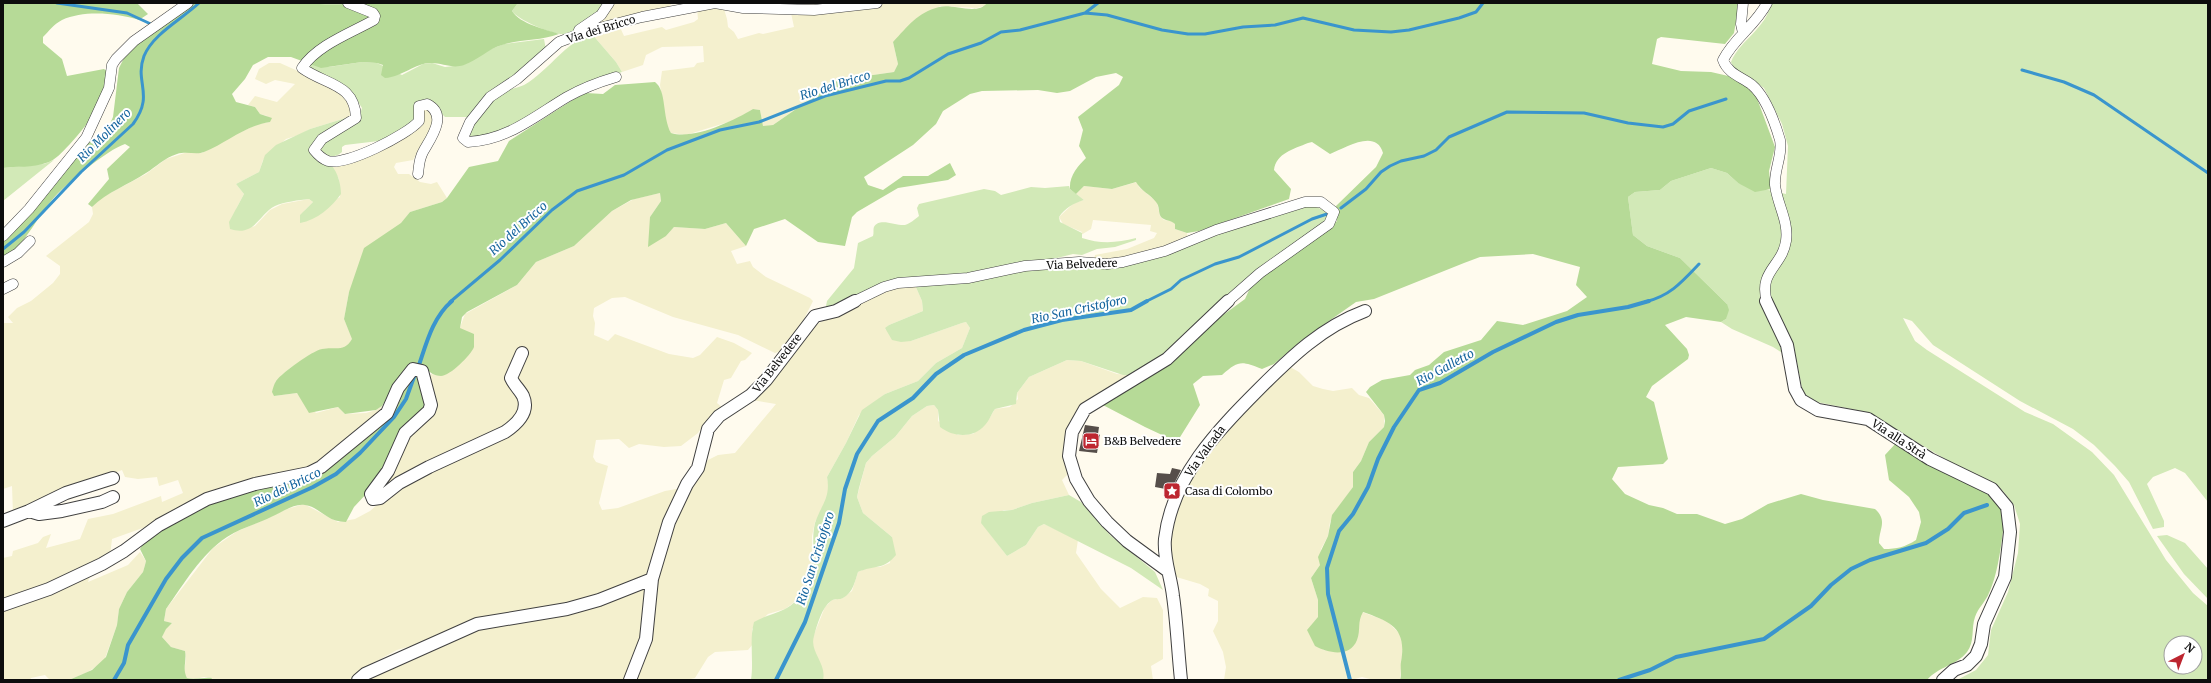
<svg xmlns="http://www.w3.org/2000/svg" width="2211" height="683" font-family="Merriweather,serif">
	<style>
		.farmland { fill: #f4f0ce }
		.green { fill: #d2e9b7; fill-rule: evenodd }
		.forest { fill: #b6da97 }
		.lines { fill: none; stroke-linecap: round; stroke-linejoin: round }
		.stream-far1 { stroke: #3a95cd; stroke-width: 3 }
		.stream { stroke: #3a95cd; stroke-width: 4 }
		.building { fill: #564e4a }
		.minor-far1-casing { stroke: #404040; stroke-width: 11 }
		.minor-casing { stroke: #404040; stroke-width: 14 }
		.minor-far1 { stroke: #fff; stroke-width: 10 }
		.minor { stroke: #fff; stroke-width: 12 }
		.labels { text-anchor: middle; dominant-baseline: central; stroke-width: 4; stroke-linejoin: round; paint-order: stroke }
		.street-label { font-size: 11px; fill: #0d0d0d; stroke: #fff }
		.poi-label { font-size: 11px; fill: #0d0d0d; stroke: #fff; text-anchor: start }
		.water-label { font-size: 12px; font-style: italic; fill: #17669f; stroke: #fff }
	</style>
	<rect width="100%" height="100%" fill="#fffbee"/>
	<path class="farmland" d="M613 3H670L671 5 666 9 586 28Z
		M864 3H987L984 6 977 8 940 6 893 42 898 64 894 72 838 80 773 125 763 127 760 110 753 109 735 120 686 135 671 133 665 123 660 85 662 71 694 67 697 63 704 62 703 46 662 47 646 55 643 65 622 72 616 62 591 33 619 25 624 36 662 27 666 30 694 22 698 19 697 9 707 6 724 9 727 19 728 27 734 32 738 39 759 33 763 34 794 27 791 13 796 6 811 5 813 7Z
		M269 63H280L338 89 351 104V113L349 117 310 129 299 135 286 139 263 160 259 172 236 184 244 194 237 207 230 229 242 230 255 226 270 210 282 204 309 199 313 202 304 211 335 200 340 197 339 179 331 165 410 135 418 128 423 109 427 107 432 114 434 124 413 160 396 163 394 167 398 174H409L420 182 431 184 437 182 447 198 442 202 410 212 349 292 344 319 353 340 350 344 342 349H322L290 368 275 382 274 396 297 393 316 413 338 407 345 414 366 413 376 410 382 406 380 415 316 466 112 539 110 556 91 573 88 582 128 565 140 552 146 561 143 572 127 592 119 609 117 625 104 661 88 672 69 680H50L45 675 31 678 30 680H3V558L12 556 13 551 38 543 43 537 51 534 46 548 80 539 88 519 113 514 161 496 162 502 183 493 178 480 159 486 157 477 138 479 125 477 122 470 13 514 12 486 3 489V323H13L8 317 17 308 31 301 53 283 60 274V266L46 256 89 222 93 214 92 207 99 199 146 174 166 159 191 151 202 153 234 135 258 124 270 122 267 116 260 114 255 107 248 105 255 96 277 102 295 84 275 80 266 84 255 79 259 69Z
		M1137 182 1139 187 1157 202 1160 216 1164 220 1172 221 1175 224V229L1187 233 1188 239 1122 261 1094 260 1095 255 1127 249 1154 238 1157 233 1150 231 1151 225 1093 220 1091 229 1081 235 1082 232 1063 224 1059 217 1074 203 1084 200 1076 194 1084 186 1112 189Z
		M660 193 661 201 650 217 666 236 674 227 705 229 726 223 746 246 731 251 737 264 750 261 753 267 766 277 810 298 813 301 798 331 784 350 775 353 738 335 673 317 625 297 612 298 594 308 593 316 595 323 594 335 608 341 615 334 669 354 693 358 700 355 717 337 734 343 752 353 745 360 741 361 731 378 724 380 717 403 723 408 704 424 698 433 681 446 664 447 639 444 629 448 619 439 596 440 593 457 596 462 608 466 599 503 602 510 618 508 665 491 688 487 708 460 718 455 735 453 776 404 752 400 815 325 893 286 915 285 922 301 923 311 889 325 885 329 911 341 962 323 966 322 970 328 962 348 936 363 918 381 885 394 859 415 846 443 827 477 829 487 827 499 815 522 812 536V564L803 592 792 604 785 609 768 614 752 629 753 644 748 650 715 652 708 657 695 678 686 680H365L424 646 414 645 397 650 373 663 349 680H211L212 678 204 677 195 679 187 678 184 673 186 658 185 651 171 647 162 637 165 629 172 623 164 621 166 609 213 548 236 532 287 509 304 504 338 522 355 519 370 511 398 487 520 429 513 423 379 491 408 435 428 414 429 378 431 374 442 376 465 314 517 285 536 262 574 246 612 211 634 199Z
		M1067 360 1081 361 1117 374 1131 375 1070 425 1064 441V460L1068 474 1062 480 1069 495 1032 503 1012 510H1004L981 522 1007 556 1026 545 1038 527 1044 524 1078 540 1076 553 1101 589 1120 608 1143 597 1157 598 1163 610V659L1151 666 1153 680H823V677L813 648V637L825 607 832 600 843 598 852 591 858 572 869 567H880L890 563 892 537 863 513 857 497 866 463 872 456 895 437 912 416 927 406 934 405 938 410V421L958 435 973 434 989 419 995 409 1010 407 1018 399 1017 393 1029 377Z
		M1285 367H1290L1299 372 1313 386 1323 389 1333 391 1352 388 1359 395 1369 398 1384 415V427L1369 442 1361 461 1353 472V487L1330 522 1328 536 1321 549 1320 565 1311 578 1318 600V617L1323 650 1343 652 1358 630V620L1362 612 1387 621 1401 635 1403 644 1400 680H1374L1362 677 1351 680H1224L1226 667 1223 652 1213 631 1218 621V601L1208 596 1209 589 1200 584 1173 576 1167 555 1180 501 1192 474 1216 441Z"/>
	<path class="green" d="M518 3H602C598 17 580 33 565 34 555 36 518 20 512 11Z
		M1771 3H2208V502L2185 473 2175 468 2153 477 2147 484 2164 521V527L2153 529 2129 482 2115 466 2094 445 2073 429 2020 401 1933 345 1912 321 1903 318 1915 341 1927 350 2025 412 2053 424 2092 452 2114 475 2166 560 2193 593 2208 606V680H1957L1976 670 1988 655 1991 630 2008 592 2018 553 2020 524 2014 505 2003 491 1985 479 1962 469 1866 412 1812 401 1803 393 1797 362 1773 347 1732 329 1721 322 1726 319 1727 304 1680 258 1647 246 1633 235 1628 197 1635 192 1660 190 1671 181 1711 168 1727 173 1738 183 1786 194 1788 146 1782 124 1764 88 1734 68 1731 62C1740 40 1767 28 1771 3ZM2171 643H2195V667H2171Z
		M591 33 616 62 622 72 610 76 503 132 472 138 469 137 468 132C475 121 483 106 493 97 504 88 518 90 529 82 552 66 564 45 591 33Z
		M544 39 546 50 471 117H445L437 109 433 102 426 100 418 119 387 140 345 145 342 147V152C335 158 329 157 321 155L319 145 358 121 362 108 353 94 310 73 307 65 309 63 329 67 362 62 377 63 402 75 423 64 432 63 445 67 463 65 489 50 504 44Z
		M349 117 319 139 309 149C312 161 323 158 331 165 338 172 341 185 341 194 332 207 317 220 300 223V215L313 202 309 199C299 200 284 202 275 206 259 214 255 237 230 229L229 222 244 194 236 184 259 172 265 155 276 145 310 129Z
		M54 160 3 201V168L44 164Z
		M1069 186 1070 189 1084 200C1074 203 1065 208 1059 217L1060 222 1082 233V238C1100 244 1117 243 1136 238V240L1115 247 1097 249 1082 255 1073 254 1041 262 1015 263 1001 269 965 276 918 278 827 310 826 306 827 301 854 268 858 243 873 236C874 233 873 229 874 227 879 217 896 226 905 225 911 223 914 220 919 216L917 208 919 204 984 189 995 191 1001 195 1031 187 1045 188Z
		M1313 206 1327 211 1330 217C1302 246 1262 260 1236 290L1160 360 1131 375H1123L1081 361 1067 360 1029 377 1017 393 1016 404 995 409C991 414 990 420 985 425 973 439 953 437 940 427L938 410 934 405 927 406 912 416 895 437 872 456 866 463 859 488 857 497 863 513 892 537 896 555C884 570 874 565 858 572 855 581 853 593 843 598 840 600 835 598 831 601 822 607 817 625 814 636 809 652 827 663 823 680H751C754 661 749 640 754 622 764 616 775 614 785 609 802 601 812 575 813 557 814 545 812 535 815 523 821 505 831 498 827 477L846 443 862 410 885 394 918 381 936 363 962 348 970 328 966 322 962 323 911 341 901 342 892 340 885 328 889 325 923 311 922 301 915 285C976 276 1039 262 1101 267L1287 209Z
		M1069 495 1081 502 1110 535 1155 572 1163 590 1131 568 1044 524 1038 527 1026 545 1007 556 981 523 982 516 989 512 1012 510 1032 503Z
		M2167 535 2185 543 2208 569V599L2184 574 2157 536Z"/>
	<path class="forest" d="M3 3H137L148 14 139 20C116 13 84 10 62 20 54 24 49 31 43 37V43L62 59 67 76 104 69 108 72C99 108 94 117 70 144 62 152 56 160 46 163 33 168 16 166 3 168Z
		M192 3H299C304 5 375 4 382 3H518L512 11C520 24 545 29 559 34 540 41 520 39 502 45 488 49 478 60 464 65 452 69 443 63 431 63 415 63 402 77 385 78L381 75 383 65 377 63 362 62 321 68 291 57H268L253 65 245 79 232 94 236 102 255 107 260 114 272 118 270 122C244 126 227 143 204 152 197 155 186 151 177 154 164 158 156 167 146 173 128 185 107 192 92 207L88 204 109 179 107 169 130 147 125 144C107 150 64 185 52 200 34 221 27 243 3 259V239L86 145 108 128 113 117 119 68 127 52 149 33Z
		M987 3H1739L1734 33 1725 44 1661 37 1657 39 1652 64 1681 71 1711 72 1737 78 1755 93 1775 147 1769 171 1771 189 1755 192 1738 183 1727 173 1711 168 1671 181 1660 190 1635 192 1628 197 1633 235 1647 246 1680 258 1727 304 1729 310 1726 319 1721 322 1686 317 1665 325 1687 349 1689 355 1688 359 1652 386 1646 397 1654 402 1668 459 1663 464 1618 467 1612 479 1625 494 1649 505 1663 508 1677 514H1697L1725 524 1742 519 1768 504 1801 494 1823 500 1875 509C1888 521 1879 528 1879 543L1884 549C1897 549 1905 547 1916 540L1921 522 1919 512 1909 497 1889 480 1885 455 1896 443 1991 492 2005 515C2002 538 1999 572 1989 593 1986 601 1978 608 1975 617 1971 628 1975 642 1967 652 1957 665 1938 667 1927 680H1400C1402 675 1400 667 1401 662 1407 628 1391 622 1363 612 1357 622 1361 630 1357 640 1350 658 1328 653 1315 646L1307 630 1318 617V600L1311 578 1320 565 1318 557 1328 536 1332 515 1353 487V472L1361 461 1369 442 1384 427 1385 421 1384 415 1366 392 1370 387 1382 380 1410 375 1415 370 1429 365 1444 352 1481 340 1497 321 1523 325 1567 311 1587 297 1576 285 1580 267 1533 254 1480 257 1464 263 1374 299 1356 302 1302 340 1274 364 1262 369C1241 361 1239 360 1222 375L1203 376 1193 384 1200 405 1177 442 1145 427 1101 404 1245 299 1250 288 1258 278 1323 234 1337 221 1336 206 1376 167 1383 153C1376 128 1345 148 1330 154L1312 142 1308 143C1294 149 1276 153 1274 170L1291 189 1289 199 1199 231 1187 233 1175 229V224C1171 220 1165 221 1161 217 1158 213 1160 206 1156 202 1150 194 1141 191 1136 182L1112 189 1084 186 1076 194 1070 189C1069 176 1078 166 1086 158L1079 146 1083 130 1078 117 1119 85 1123 77 1116 73 1096 77 1070 91 1057 93 1038 90 982 91 970 94 943 111 936 124 913 145 864 177 868 185 883 190 903 176H928L950 163 956 175 948 180 898 188 857 212 852 217 845 246 818 242 785 219 754 229 746 246 726 223 705 229 674 227 666 236 648 247 650 217 661 201 660 193 631 200 612 211 574 246 536 262 517 285 467 312 462 317 460 328 474 334V347C471 355 450 376 441 376 434 376 429 372 425 367L401 376 382 406 376 410 345 414 338 407 309 413 297 393 274 396 272 392C273 388 274 384 276 381 283 372 312 351 322 349 335 346 344 353 352 339L344 319 349 292 364 248 401 223 410 212 442 202 447 198 469 167 498 161 509 141 571 101 586 93 603 94 615 85 655 82C667 91 662 117 671 133 694 140 733 121 753 109L760 110 763 126 773 125 838 80 894 72 898 64 893 42C908 26 917 13 939 7 952 3 977 16 987 3Z
		M420 373 425 403 423 412 368 492 354 507 346 522C326 522 320 507 305 505 294 503 281 513 271 517 257 524 240 528 227 537 201 554 184 584 166 609L164 621 172 623 166 629 162 637 171 647 185 651C187 660 182 669 187 678 196 680 203 677 212 678L211 680H69L92 670 106 657 117 625 119 609 127 592 143 572 145 565 146 561 140 549 146 539 224 496 315 476 331 467 367 432 404 381Z"/>
	<g class="lines">
		<path class="stream-far1" d="M57 3 127 13 153 25
			M1085 13 1107 15 1162 30 1188 34H1205L1243 27 1275 25 1303 18 1354 30 1391 32 1409 30 1459 18 1476 12 1483 3
			M2022 70 2064 82 2094 95 2208 173
			M1341 208 1366 189 1381 172 1390 166 1401 161 1424 156 1436 150 1449 137 1507 112 1584 113 1628 123 1663 127 1673 124 1689 111 1726 99
			M3 249 24 232 81 172 133 124C155 94 134 83 144 56 153 34 182 19 199 3
			M450 302 500 260 552 210 577 191 624 175 667 150 720 130 759 122 825 96 886 81H900L909 78 948 54 981 43 1001 32 1020 30 1085 13 1098 3
			M1145 302 1171 289 1181 280 1215 264 1239 257 1312 219 1330 213
			M1645 302C1670 296 1682 282 1699 264"/>
		<path class="stream" d="M418 368C426 345 432 318 452 301
			M114 680 124 663 128 645 166 579 182 558 202 538 313 487 336 474 360 453 394 417 406 399 415 374
			M776 680 805 622 839 523 845 489 857 454 878 421 913 398 936 374 964 355 1024 330 1062 320 1131 310 1147 301
			M1350 680 1328 594 1327 568 1339 531 1353 514 1368 487 1378 459 1394 427 1419 390 1440 383 1493 352 1556 322 1578 315 1628 307 1649 301
			M1619 680 1650 670 1676 657 1764 639 1811 606 1831 585 1851 569 1870 560 1926 543 1948 529 1964 513 1987 505"/>
	</g>
	<path class="building" d="M1085 425 1099 427 1098 434 1100 435 1097 453 1079 451Z
		M1172 468 1181 470 1171 490 1155 487 1157 473 1170 474Z"/>
	<g class="lines">
		<g class="minor-far1-casing">
			<path id="minor-far1" d="M348 3 373 13 375 16 374 20C351 33 317 45 302 68 325 85 355 83 356 118L322 139 314 150C318 155 322 159 328 161 346 166 407 135 419 121V106L427 104C449 115 430 139 423 152 419 159 419 166 418 174
				M1743 3 1741 24 1743 33
				M579 30 601 15 609 3
				M616 77C599 82 583 88 567 97 535 116 508 140 468 142L463 138 470 122 490 97 517 79 559 42 588 31 642 17 715 3 743 8 814 10 877 3
				M3 236 29 209 86 138 109 88 112 65 116 59 134 41 188 3
				M3 262 18 253 30 241
				M3 289 13 284
				M853 302 884 287 898 283 968 278 1025 266 1079 262 1107 264 1123 262 1165 251 1216 230 1305 202H1321L1334 212 1329 224 1260 273 1227 302
				M1767 302C1758 271 1782 267 1786 241 1789 221 1777 204 1775 185 1774 169 1783 155 1780 140 1775 123 1766 97 1752 85 1742 77 1728 74 1723 60 1734 38 1756 25 1767 3"/>
		</g>
		<g class="minor-casing">
			<path id="minor" d="M1766 301 1787 345 1795 389 1801 400 1818 410 1868 419 1930 459 1992 489 2007 507 2010 532 2005 577 1984 624 1981 644 1976 656 1967 665 1954 670 1943 680
				M29 511 66 493 113 478
				M3 521 29 511 39 514 62 511 102 502 113 497
				M1168 571 1127 541 1107 522 1089 501 1076 479 1069 456 1072 432 1085 409 1167 359 1228 301
				M3 605 49 589 102 564 124 551 159 525 207 499 255 484 309 473 321 467 387 413 398 388 413 369 422 371 431 405 429 411 405 433 388 471 371 494 373 499 380 498 399 483 429 467 505 432C517 424 530 412 523 396 520 390 514 385 511 378L522 353
				M358 680 365 674 477 624 567 609 599 600 652 579
				M630 680 646 639 652 579 669 522 687 484 698 468 708 429 719 416 751 395 766 380 815 316 836 311 855 301
				M1181 680C1178 652 1177 624 1173 596 1171 577 1163 558 1165 539 1172 477 1217 431 1259 389 1291 357 1322 327 1365 311"/>
		</g>
		<use href="#minor-far1" class="minor-far1"/>
		<use href="#minor" class="minor"/>
	</g>
	<defs>
		<g id="hotel-square" transform="scale(0.9)"><rect x="-9" y="-9" width="18" height="18" rx="4" fill="#bd2630" stroke="#fff"/><path d="M-6-4.5h1.5V1H6V5H4.5V3h-9V5H-6ZM-4 0a1.8 1.8 0 1 1 3.6 0ZM.5 0V-2.5h3Q6-2.5 6 0Z" fill="#fff"/></g>
		<g id="sight-square" transform="scale(0.9)"><rect x="-9" y="-9" width="18" height="18" rx="4" fill="#bd2630" stroke="#fff"/><path d="M0-6L1.8-2.2L6-1.7L2.9 1.2L3.7 5.4L0 3.3L-3.7 5.4L-2.9 1.2L-6-1.7L-1.8-2.2Z" fill="#fff"/></g>
	</defs>
	<g fill-rule="evenodd">
		<use href="#hotel-square" x="1091" y="441"/>
		<use href="#sight-square" x="1172" y="491"/>
	</g>
	<g class="labels">
		<g class="street-label">
			<text transform="translate(601 29) rotate(-17)">Via dei Bricco</text>
			<text transform="translate(1082 264) rotate(-2)">Via Belvedere</text>
			<text transform="translate(777 363) rotate(-52)">Via Belvedere</text>
			<text transform="translate(1899 439) rotate(33)">Via alla Strà</text>
			<text transform="translate(1205 451) rotate(-54)">Via Valcada</text>
		</g>
		<g class="poi-label">
			<text x="1104" y="441">B&amp;B Belvedere</text>
			<text x="1185" y="491">Casa di Colombo</text>
		</g>
		<g class="water-label">
			<text transform="translate(835 85) rotate(-17)">Rio del Bricco</text>
			<text transform="translate(104 135) rotate(-45)">Rio Molinero</text>
			<text transform="translate(518 228) rotate(-42)">Rio del Bricco</text>
			<text transform="translate(1079 309) rotate(-12)">Rio San Cristoforo</text>
			<text transform="translate(1445 367) rotate(-28)">Rio Galletto</text>
			<text transform="translate(287 487) rotate(-26)">Rio del Bricco</text>
			<text transform="translate(815 558) rotate(-72)">Rio San Cristoforo</text>
		</g>
	</g>
	<rect width="2211" height="683" fill="none" stroke="#0d0d0d" stroke-width="8"/>
	<g transform="translate(2183 655) rotate(42)"><circle r="19" fill="#ffffff" stroke="#9e9e9e"/>
	<path d="M0-3L7 15L0 10L-7 15Z" fill="#bd2630"/>
	<text y="-6" font-size="11" font-weight="bold" text-anchor="middle" fill="#0d0d0d">N</text>
	</g>
</svg>
